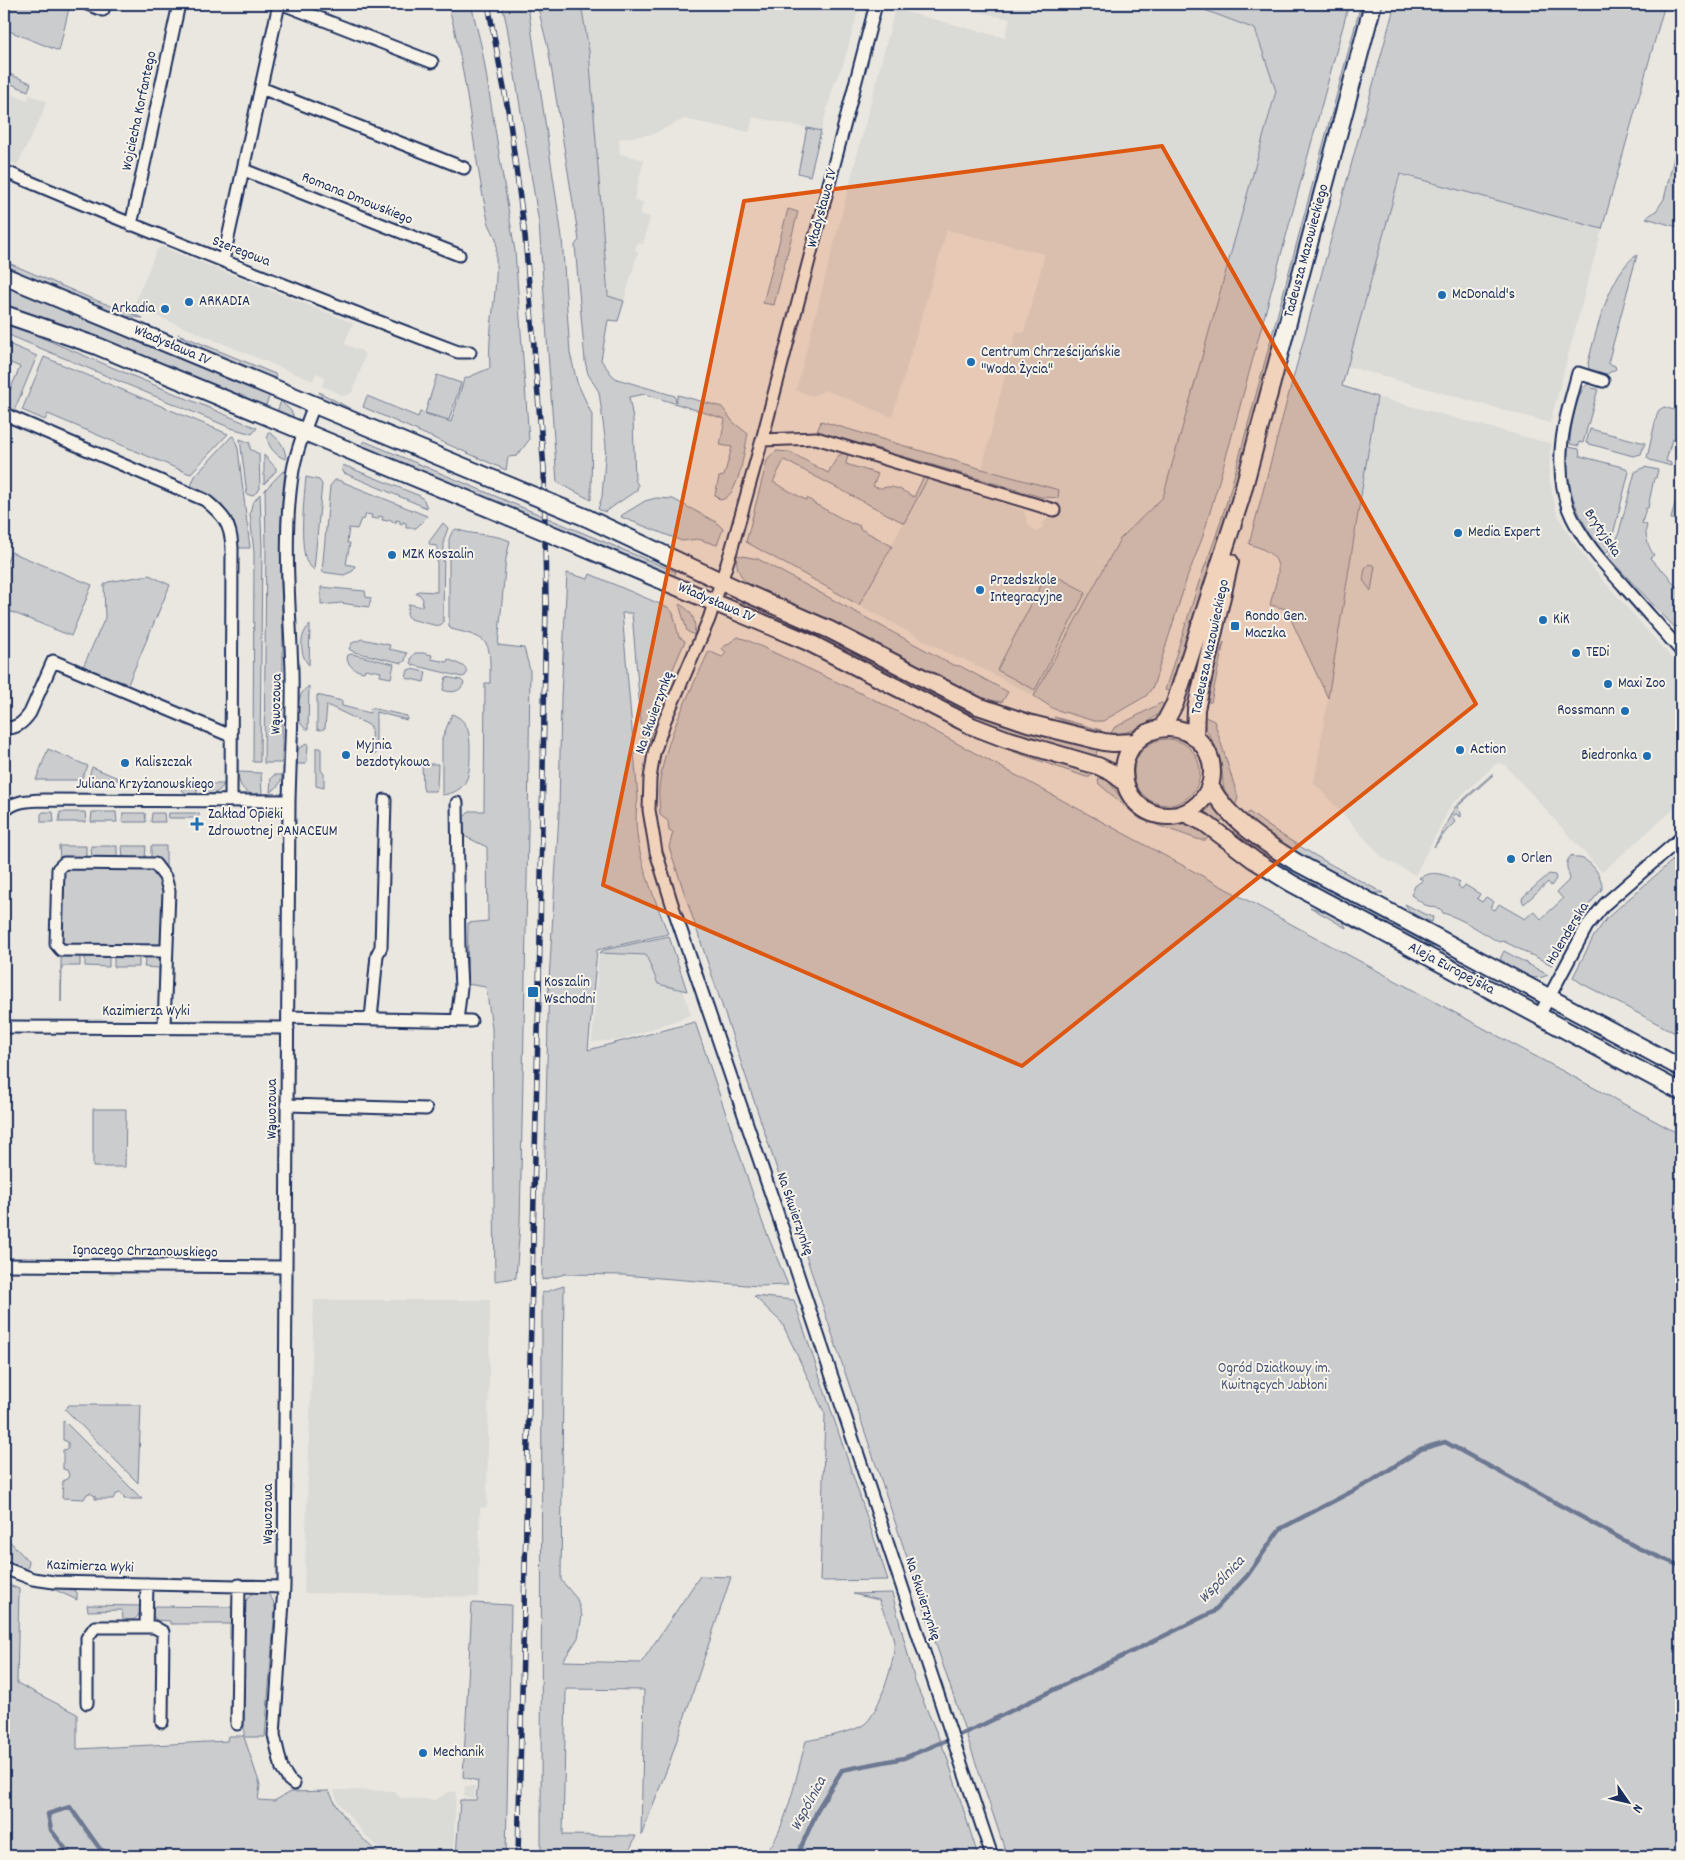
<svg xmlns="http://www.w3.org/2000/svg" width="1685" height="1860" font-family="Dekko,sans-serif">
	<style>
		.built { fill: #dadad6 }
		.green { fill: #cbcccd; stroke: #737e96 }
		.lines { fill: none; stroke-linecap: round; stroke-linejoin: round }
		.stream { stroke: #6d7892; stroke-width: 4.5 }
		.street-casing { stroke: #1b2f5e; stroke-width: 15 }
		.secondary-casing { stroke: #1b2f5e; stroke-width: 20 }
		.street { stroke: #f7f3e8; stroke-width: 11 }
		.secondary { stroke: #f7f3e8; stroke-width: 16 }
		.rail-casing { stroke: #1b2f5e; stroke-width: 5.5 }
		.rail { stroke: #f7f3e8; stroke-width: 4; stroke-dasharray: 11; stroke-linecap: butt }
		.secondary-bridge-casing { stroke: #1b2f5e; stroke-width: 20; stroke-linecap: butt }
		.secondary-bridge { stroke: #f7f3e8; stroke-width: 16 }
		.marked { fill: #de5710; fill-opacity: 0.2; stroke: #de5710; stroke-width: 4; stroke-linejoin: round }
		.poi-dot { fill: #1f6fb2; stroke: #f7f3e8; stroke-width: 2 }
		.labels { text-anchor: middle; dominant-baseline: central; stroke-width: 4; stroke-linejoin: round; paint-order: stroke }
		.street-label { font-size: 15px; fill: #1b2f5e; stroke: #f7f3e8 }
		.poi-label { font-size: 15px; fill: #1b2f5e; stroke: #f7f3e8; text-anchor: start }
		.park-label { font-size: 15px; fill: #47567a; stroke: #f7f3e8 }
		.water-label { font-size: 16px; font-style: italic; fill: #445378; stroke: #f7f3e8 }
	</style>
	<rect width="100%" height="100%" fill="#eae7e0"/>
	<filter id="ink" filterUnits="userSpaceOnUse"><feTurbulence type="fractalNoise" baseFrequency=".02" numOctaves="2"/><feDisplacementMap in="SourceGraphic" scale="10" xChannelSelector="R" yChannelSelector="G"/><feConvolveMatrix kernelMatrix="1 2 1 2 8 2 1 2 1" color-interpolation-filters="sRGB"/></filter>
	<g filter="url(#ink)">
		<path class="built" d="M581 4H860L843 65 835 81 821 131 753 117 749 132 684 119 653 134 619 139 620 154 644 160 634 200 643 202 640 214 650 217 643 244 637 243 635 251 638 252 624 301 608 297 589 51Z
			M942 4H1189L1255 29 1276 90 1163 497 1120 539 1034 696 964 659 957 658 859 605 928 478 947 484 956 489 997 501 1024 511 1029 526 1037 532 1043 527 1042 524 1049 517 1051 518 1059 490 982 469 1016 331 1024 333 1045 254 947 230 892 417 826 390 812 396 796 390 895 9 1005 38 1010 19Z
			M4 91 27 100 30 95 46 101 42 115 17 165 4 159Z
			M1400 174 1602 229 1550 423 1347 366Z
			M162 247 353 323 344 344 362 351 365 357 352 393 344 396 322 386 325 377 316 373 313 381 135 307 137 298 157 249Z
			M1377 397 1552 444 1550 452 1549 476 1556 511 1569 535 1590 565 1681 669V803L1602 872 1505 765 1501 763 1496 764 1451 805 1415 875 1383 858 1314 783Z
			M599 953 646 955 658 984 683 990 691 1015 620 1040 592 1042Z
			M314 1300H490L487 1507 480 1508 478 1597 304 1593Z
			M465 1786H475L474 1798 464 1797Z
			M334 1790 394 1791 400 1798 435 1800 448 1792H456L453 1856H387L365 1835 338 1802Z"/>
		<path class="green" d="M4 4H70L59 51 4 29Z
			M448 4H471L482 49 515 251 529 440 517 456 508 457 506 470 363 407 367 396 418 417 420 412 451 422 464 379 490 368C487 331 498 295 496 258 496 252 497 245 496 239 494 233 490 228 488 221 472 149 468 75 448 4Z
			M502 4H526L529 13 562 237 570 353 577 382 592 415 591 500 557 482 539 223 507 26Z
			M537 4H581L589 51 608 296 624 301 618 321 608 320 601 360 612 375 617 379 675 396 676 402 678 395 722 407 733 422 748 434C744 450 739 499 720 500L715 495 719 477 724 476 732 447 720 445 725 419 645 394 629 397 633 419 635 480 638 485 637 490 605 512 598 509 602 497 606 445 599 392 588 374 585 361 575 245 579 240 548 48Z
			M1189 4H1349L1230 443 1203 536 1187 578 1153 687 1146 696 1103 721H1094L1054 709 1034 696 1120 539 1163 497 1276 91 1255 29Z
			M1361 4H1367L1221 541 1204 584 1170 692 1165 690 1199 582 1215 539 1229 495Z
			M1395 4H1665L1602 229 1400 174 1342 386 1377 397 1328 698 1286 609 1270 605C1278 571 1290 557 1249 544L1288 397Z
			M4 72 31 83 28 91 4 81Z
			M807 128 821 131 810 176 798 173Z
			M1681 129V228L1646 218 1656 211 1664 199Z
			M788 209 798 212 774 305 763 303Z
			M1637 255 1608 363 1615 366 1616 369 1607 374 1589 369 1588 363C1595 335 1610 271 1637 255Z
			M4 261 90 298 143 318 115 315 4 269Z
			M4 285 270 395 265 407 66 325 4 305Z
			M4 322 257 428 252 434 231 428 4 333Z
			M178 334 275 374 277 379 276 382 207 353Z
			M4 342 37 356 14 411 6 404 7 397 20 367 4 360Z
			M44 357 228 434 190 474 48 414 45 420 22 410Z
			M437 375 461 383 449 420 425 413Z
			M1588 384H1592L1591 388 1598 389 1583 443 1579 442V446L1570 444C1570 430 1576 391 1588 384Z
			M319 392 351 409V413L325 402Z
			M281 401 291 411 294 418 277 412Z
			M1664 407 1681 412V442L1672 439 1666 461 1671 463V466L1650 460 1647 458 1657 414 1659 410Z
			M821 421 982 469 1059 490 1058 498 1041 497 899 455 895 458 884 454 883 450 817 432Z
			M1590 429 1645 443 1641 454 1633 456 1586 443Z
			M268 432C279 438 285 446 286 459 275 456 265 444 268 432Z
			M232 436 234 437 238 449 250 548H238C234 515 223 498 191 486L195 476Z
			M240 439 250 443V449L259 454 260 489 252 496 247 494Z
			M364 441 676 572 674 577 361 448Z
			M1568 447 1579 449 1580 456 1626 468 1629 472 1609 550 1605 555C1578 517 1565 494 1568 447Z
			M777 451 790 452 828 473 838 456 843 453 848 454 846 464 878 474 873 486C879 489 881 488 888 487 896 486 907 493 914 497L923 478H928L904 523 784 460 773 482 806 500 807 498 813 502V503L852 524 853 523 860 526 859 528 892 546 859 605 746 542 767 461 771 455Z
			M264 455 276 468V471L264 484Z
			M343 465 420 496 424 500 427 508 344 473 342 469Z
			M1645 467 1658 470 1656 478H1654L1648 508H1646L1642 523 1647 525C1644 533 1648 548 1654 555L1650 558 1661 570 1662 569 1671 579 1670 580 1681 591V634L1608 557 1612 551H1614L1635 472Z
			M285 471C277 532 282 591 283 652 283 689 282 726 282 763H264L266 547 265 490 281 473Z
			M306 477 319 480 322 484 314 570C310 566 306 563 305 557 300 536 304 498 306 477Z
			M335 480H338L427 516 426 518 416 528H406V523L403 522 402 524H400V521L396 520V523L389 519 388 521 382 520 383 517 379 516 378 519 371 518 372 515 366 514 364 520 361 519 357 529 349 528 347 543H350L346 564 355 566 353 571 344 575 322 572 330 486Z
			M260 494 262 547 260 762H253L254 553 250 514 252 504Z
			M1677 495 1681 496V518L1680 521 1671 519Z
			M656 498 673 499 716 522 723 529 717 545 698 539 682 541 621 517 622 515 645 501Z
			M443 523 448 528 444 539 443 623 438 626 410 619 407 614 409 604 422 607 423 599 419 594H416L418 591 437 592V546L430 545 429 542Z
			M456 529C473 536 493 533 510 541L506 558 498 645 524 648 530 670 528 831 520 1224 516 1278 495 1281 492 1028 486 987 467 984 468 923 488 921 487 847 464 836 463 818 470 811H484L485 683H490C490 641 493 639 451 629L449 626V539L452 532Z
			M11 552 92 585 71 636 4 609V569Z
			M737 555 758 559 953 665 960 666 1008 692 1002 702 973 697 752 587C741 579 735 569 737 555Z
			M1369 564 1375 566 1371 591 1363 580 1365 568Z
			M1048 572 1086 592 1035 690 997 670Z
			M567 573 588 579 590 574 669 608 673 613 679 637 685 641 655 711 653 729 648 745 643 746 632 613H622L638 798C629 844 653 892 668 934L597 950 588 1050 695 1022 763 1224 788 1285 759 1286 623 1275 565 1274 542 1280 549 980 559 814 561 697Z
			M149 575 170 585 128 684 83 667 105 618 104 585 108 582Z
			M321 587 365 591 366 597 371 598 369 607 341 603 321 605Z
			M742 599 802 624 981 715 1017 728 1098 748 1095 758 1015 734 979 721 740 605Z
			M679 604C692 610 697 621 694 635L687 631Z
			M310 625 309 665C299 655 299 634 310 625Z
			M738 637 747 640 869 697 938 733 1681 1135V1856H1007L669 847 673 832 669 830 668 821 660 815C660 806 658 797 659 788 664 740 689 695 709 651L722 657 726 653 722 648Z
			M362 639 390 645 389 649 407 653 405 661 402 663 354 652 349 649 352 643Z
			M1224 642 1211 702H1205L1210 679Z
			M415 653H423L432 655 431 659 447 662 448 659 465 667 467 673 465 676 462 677 413 665 411 663V658Z
			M352 654 394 664 391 678 380 676 381 672 365 669 364 672C356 671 349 667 347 659L348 655Z
			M411 669 426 672 424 682 406 678 408 670Z
			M446 677 461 680 464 683C460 693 451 693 443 690Z
			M309 686 308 730C292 722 295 695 309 686Z
			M317 695 342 701V706L370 713 371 708 407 716V720L376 712V754H372L371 726 327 705 325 728 321 730 317 729Z
			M1161 703 1165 705C1154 722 1131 734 1110 735L1114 728Z
			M452 714C470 721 470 736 470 753 470 775 468 792 442 795V739Z
			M1203 716 1214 721 1238 797 1237 802 1234 807C1217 784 1226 779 1219 756 1215 741 1204 732 1203 716Z
			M1054 717 1101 730 1102 733 1089 731Z
			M1134 772a33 33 0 1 1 66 0a33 33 0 1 1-66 0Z
			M308 743 307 761 305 764H297L298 749Z
			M997 744 1092 771 1090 777H1086L1009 750Z
			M316 748H321V770L324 774V788L316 786Z
			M48 749 88 766 81 780H36Z
			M422 764H438L437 788 435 791H424L423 788Z
			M92 767 118 778 122 780 88 779Z
			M238 772 261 773 262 795C246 796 238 787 238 772Z
			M1492 774 1493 775 1457 807 1461 813V817L1456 814 1452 817 1455 822 1447 830 1434 847 1455 807Z
			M274 775H282C281 783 278 788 270 792L271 778Z
			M1100 775C1120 788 1122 809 1143 820 1160 828 1176 820 1193 826 1199 828 1205 832 1210 836L1206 840H1200L1140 819 1099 784 1098 781Z
			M182 783H193L198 788 196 795H188L182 790Z
			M206 784H224C220 792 214 794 206 795Z
			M1213 805 1224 819 1219 824 1204 813Z
			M43 812H53L54 822H41V814Z
			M60 812H85L86 822H59Z
			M92 812H116L117 822H91Z
			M1249 812C1291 844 1337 868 1383 893H1370L1300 856 1276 840 1245 817Z
			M123 813H145L146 822H122Z
			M152 813H164L165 822H151Z
			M169 813H199V818H168Z
			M1234 830 1258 848 1296 872 1434 947 1417 941C1353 907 1289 876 1232 833Z
			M59 846H86V857L85 859H60Z
			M91 846H117V857L116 859H92Z
			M122 846H146L145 859H123Z
			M151 846H166V870L151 858Z
			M1681 853V1036L1581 983 1573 977 1594 936 1607 918Z
			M1572 855 1575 858C1589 856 1603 876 1602 889L1576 921 1552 965 1503 941 1499 942C1481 932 1464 919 1443 913L1441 909 1425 905 1411 895 1415 886 1423 880 1419 878C1434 869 1446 875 1460 882L1458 886 1462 889 1465 885 1480 894 1477 899 1482 902 1486 897 1494 902 1491 908 1495 910 1499 904 1525 919 1534 911 1541 919 1563 899 1557 892 1570 879C1568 870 1563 862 1572 855Z
			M67 867 154 868 164 886 162 947 64 946 61 943 63 871Z
			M1549 874 1555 875 1556 879 1551 886 1548 882 1524 904 1522 900 1523 897Z
			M1405 904 1424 914 1433 917 1432 922 1413 916Z
			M1310 907C1322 911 1342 914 1346 928Z
			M669 936 687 991 658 984 646 955 599 953 604 950Z
			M1504 951 1548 975C1529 984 1515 969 1500 959Z
			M77 954 80 958V966H62L61 1002V958L64 955Z
			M85 955 109 956V967L85 966Z
			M114 956H139V967H114Z
			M146 956H160L165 962 164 994H159V968L144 967Z
			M93 1109H126L125 1167H93Z
			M564 1286 561 1580 577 1599 582 1616 578 1638 563 1661 641 1663 700 1576 731 1577 670 1761 641 1836 644 1690 566 1689 563 1835 636 1836 627 1856H541L542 1293Z
			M754 1296 794 1300 888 1580 820 1581 825 1414 782 1323Z
			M69 1405H141L138 1483 65 1409Z
			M63 1420 142 1499H124L123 1495 120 1493 115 1495 113 1499H95V1496L90 1493 87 1494 84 1499 62 1498 63 1481 68 1478 69 1475 67 1470 63 1469V1450L68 1449V1442L63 1440Z
			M4 1535 29 1562 27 1570 9 1563 4 1559Z
			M4 1583 19 1589 17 1683 77 1714V1749L227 1741 228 1736H244L245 1604C252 1584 272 1588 275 1608L265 1737H244L260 1785 258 1800 274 1801 290 1792 329 1791C341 1817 360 1837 381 1856H4Z
			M51 1588 74 1590 77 1592V1600Z
			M892 1593 915 1682 947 1757 978 1856H864L862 1854 856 1856H761C784 1843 798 1768 806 1741 820 1738 857 1732 867 1722 879 1710 896 1659 894 1643 893 1631 883 1612 879 1600L853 1594Z
			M472 1603 511 1605 506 1856H456L460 1800H476L478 1781 463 1777Z
			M87 1605 141 1606C141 1616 133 1624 123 1619L122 1610 88 1611Z
			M152 1606 234 1607 233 1639H230V1624H170V1621L156 1620 152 1614Z"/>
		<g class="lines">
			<path class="stream" d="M71 1856 51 1830 48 1814 70 1807 100 1849 112 1856
				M797 1856 819 1807 842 1770 904 1758 978 1727 1213 1612 1247 1576 1280 1529 1372 1481 1421 1449 1445 1442 1638 1548 1678 1565 1681 1564"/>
			<g class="street-casing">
				<path id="street" d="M87 4 103 10
					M283 4 432 62
					M876 4 762 440 731 551 709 619 665 720 654 753 650 779 649 810 656 852 672 904 773 1200 992 1856
					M261 88 464 168
					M244 170 459 255
					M4 171C154 235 306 294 458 352H470
					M131 225 179 4
					M223 261 279 4
					M1603 381 1578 373C1570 403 1559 435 1561 467 1561 480 1564 495 1568 508 1579 537 1602 562 1623 585 1642 607 1662 629 1681 651
					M4 414 205 500C223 515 231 523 232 548L231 800
					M762 440 816 438 1054 510
					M4 728C16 729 23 723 30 713L53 661 231 736
					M457 803 459 949 461 987 457 1021
					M4 812C14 800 29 801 43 800L289 801
					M1539 1016 1587 926 1605 904 1681 838
					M288 1017 471 1021
					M371 1019 377 955 381 947 385 800
					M164 1026 169 891 165 877 155 864 64 863 58 869 56 944 61 950 165 951
					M4 1027 288 1028
					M288 1105 426 1109
					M4 1265 286 1267
					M4 1568 33 1579 54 1582 284 1587
					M146 1627 147 1584
					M87 1703V1638L95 1627H154L163 1632 162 1722
					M237 1724 239 1585
					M294 1784 289 1780 282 1769 274 1735 284 1587 289 801C290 758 293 715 292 672 290 605 282 536 293 470 297 448 306 426 314 405"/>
			</g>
			<g class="secondary-casing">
				<path id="secondary" d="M4 276 510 486
					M4 314 97 346 510 517
					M587 518 746 593 830 630 978 706 1028 723 1104 742 1113 743 1136 742
					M587 549 808 642 972 726 1006 739 1098 766 1113 773 1124 782
					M1124 772a44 44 0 1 1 88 0a44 44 0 1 1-88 0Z
					M1162 728 1175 703 1241 498 1373 4
					M1195 738 1196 709 1230 562
					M1210 786C1229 820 1263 842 1296 862L1681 1068
					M1184 813 1205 823 1254 860 1291 883 1681 1092"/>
			</g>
			<use href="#street" class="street"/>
			<use href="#secondary" class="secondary"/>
			<g class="rail-casing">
				<path id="rail" d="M488 4 509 115 525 236 544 469 546 604 539 991 518 1856"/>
			</g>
			<use href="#rail" class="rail"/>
			<g class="secondary-bridge-casing">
				<path id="secondary-bridge" d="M510 486 587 518
					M510 517 587 549"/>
			</g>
			<use href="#secondary-bridge" class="secondary-bridge"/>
		</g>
	</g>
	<path class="marked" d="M1162 146 1476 704 1022 1066 603 885 744 201Z"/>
	<g class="poi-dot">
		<circle cx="1442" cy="295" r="5"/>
		<circle cx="189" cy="302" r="5"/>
		<circle cx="165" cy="309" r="5"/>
		<circle cx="971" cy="362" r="5"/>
		<circle cx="1458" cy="533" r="5"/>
		<circle cx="392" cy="555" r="5"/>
		<circle cx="980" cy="590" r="5"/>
		<circle cx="1543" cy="620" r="5"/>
		<rect x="1230" y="621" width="10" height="10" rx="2.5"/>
		<circle cx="1576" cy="653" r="5"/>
		<circle cx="1608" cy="684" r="5"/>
		<circle cx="1625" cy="711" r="5"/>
		<circle cx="1460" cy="750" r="5"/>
		<circle cx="346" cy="755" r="5"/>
		<circle cx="1647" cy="756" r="5"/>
		<circle cx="125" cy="763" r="5"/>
		<path d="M194.5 816.5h5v5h5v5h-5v5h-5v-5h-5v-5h5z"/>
		<circle cx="1511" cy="859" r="5"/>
		<rect x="527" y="986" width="12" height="12" rx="2.5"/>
		<circle cx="423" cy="1753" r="5"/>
	</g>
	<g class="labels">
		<g class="street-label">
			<text transform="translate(140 111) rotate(-78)">Wojciecha Korfantego</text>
			<text transform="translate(357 199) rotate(22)">Romana Dmowskiego</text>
			<text transform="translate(823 208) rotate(-75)">Władysława IV</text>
			<text transform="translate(1307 251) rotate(-75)">Tadeusza Mazowieckiego</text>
			<text transform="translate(241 252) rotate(21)">Szeregowa</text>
			<text transform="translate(172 346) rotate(23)">Władysława IV</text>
			<text transform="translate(1602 533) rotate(56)">Brytyjska</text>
			<text transform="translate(716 603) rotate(23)">Władysława IV</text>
			<text transform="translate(1211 647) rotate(-78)">Tadeusza Mazowieckiego</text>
			<text transform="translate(277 704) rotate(-89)">Wąwozowa</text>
			<text transform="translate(655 713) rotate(-70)">Na Skwierzynkę</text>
			<text x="145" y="785">Juliana Krzyżanowskiego</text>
			<text transform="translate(1568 934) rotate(-59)">Holenderska</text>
			<text transform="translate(1451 969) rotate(28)">Aleja Europejska</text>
			<text x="146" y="1012">Kazimierza Wyki</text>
			<text transform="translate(273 1109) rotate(-90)">Wąwozowa</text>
			<text transform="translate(794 1214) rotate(71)">Na Skwierzynkę</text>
			<text transform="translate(145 1252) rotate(1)">Ignacego Chrzanowskiego</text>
			<text transform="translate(269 1514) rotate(-90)">Wąwozowa</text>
			<text transform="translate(90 1567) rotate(2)">Kazimierza Wyki</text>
			<text transform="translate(922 1599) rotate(72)">Na Skwierzynkę</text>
		</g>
		<g class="poi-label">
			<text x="1452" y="295">McDonald's</text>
			<text x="199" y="302">ARKADIA</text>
			<text x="155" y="309" text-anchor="end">Arkadia</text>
			<text x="981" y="353">Centrum Chrześcijańskie<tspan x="981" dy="17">"Woda Życia"</tspan></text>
			<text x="1468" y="533">Media Expert</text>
			<text x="402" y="555">MZK Koszalin</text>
			<text x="990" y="581">Przedszkole<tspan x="990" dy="17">Integracyjne</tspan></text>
			<text x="1245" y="617">Rondo Gen.<tspan x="1245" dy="17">Maczka</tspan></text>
			<text x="1553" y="620">KiK</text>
			<text x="1586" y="653">TEDi</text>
			<text x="1618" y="684">Maxi Zoo</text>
			<text x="1615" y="711" text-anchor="end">Rossmann</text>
			<text x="356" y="746">Myjnia<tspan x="356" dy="17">bezdotykowa</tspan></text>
			<text x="1470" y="750">Action</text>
			<text x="1637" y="756" text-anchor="end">Biedronka</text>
			<text x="135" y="763">Kaliszczak</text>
			<text x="208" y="815">Zakład Opieki<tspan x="208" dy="17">Zdrowotnej PANACEUM</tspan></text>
			<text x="1521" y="859">Orlen</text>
			<text x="544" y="983">Koszalin<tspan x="544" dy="17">Wschodni</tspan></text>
			<text x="433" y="1753">Mechanik</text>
		</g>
		<g class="park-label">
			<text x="1274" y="1369">Ogród Działkowy im.<tspan x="1274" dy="17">Kwitnących Jabłoni</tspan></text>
		</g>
		<g class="water-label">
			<text transform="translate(1222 1580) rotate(-46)">Wspólnica</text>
			<text transform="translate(809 1804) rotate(-62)">Wspólnica</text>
		</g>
	</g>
	<rect width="1685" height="1860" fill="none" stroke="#f7f3e8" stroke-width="20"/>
	<rect x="10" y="10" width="1665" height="1840" fill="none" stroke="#1b2f5e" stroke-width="2" filter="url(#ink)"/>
	<g transform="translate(1628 1802) rotate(124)" stroke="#f7f3e8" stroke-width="4" paint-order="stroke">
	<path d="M0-4L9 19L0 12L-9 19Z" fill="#1b2f5e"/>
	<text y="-8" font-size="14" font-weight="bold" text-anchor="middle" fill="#1b2f5e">N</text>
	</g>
</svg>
